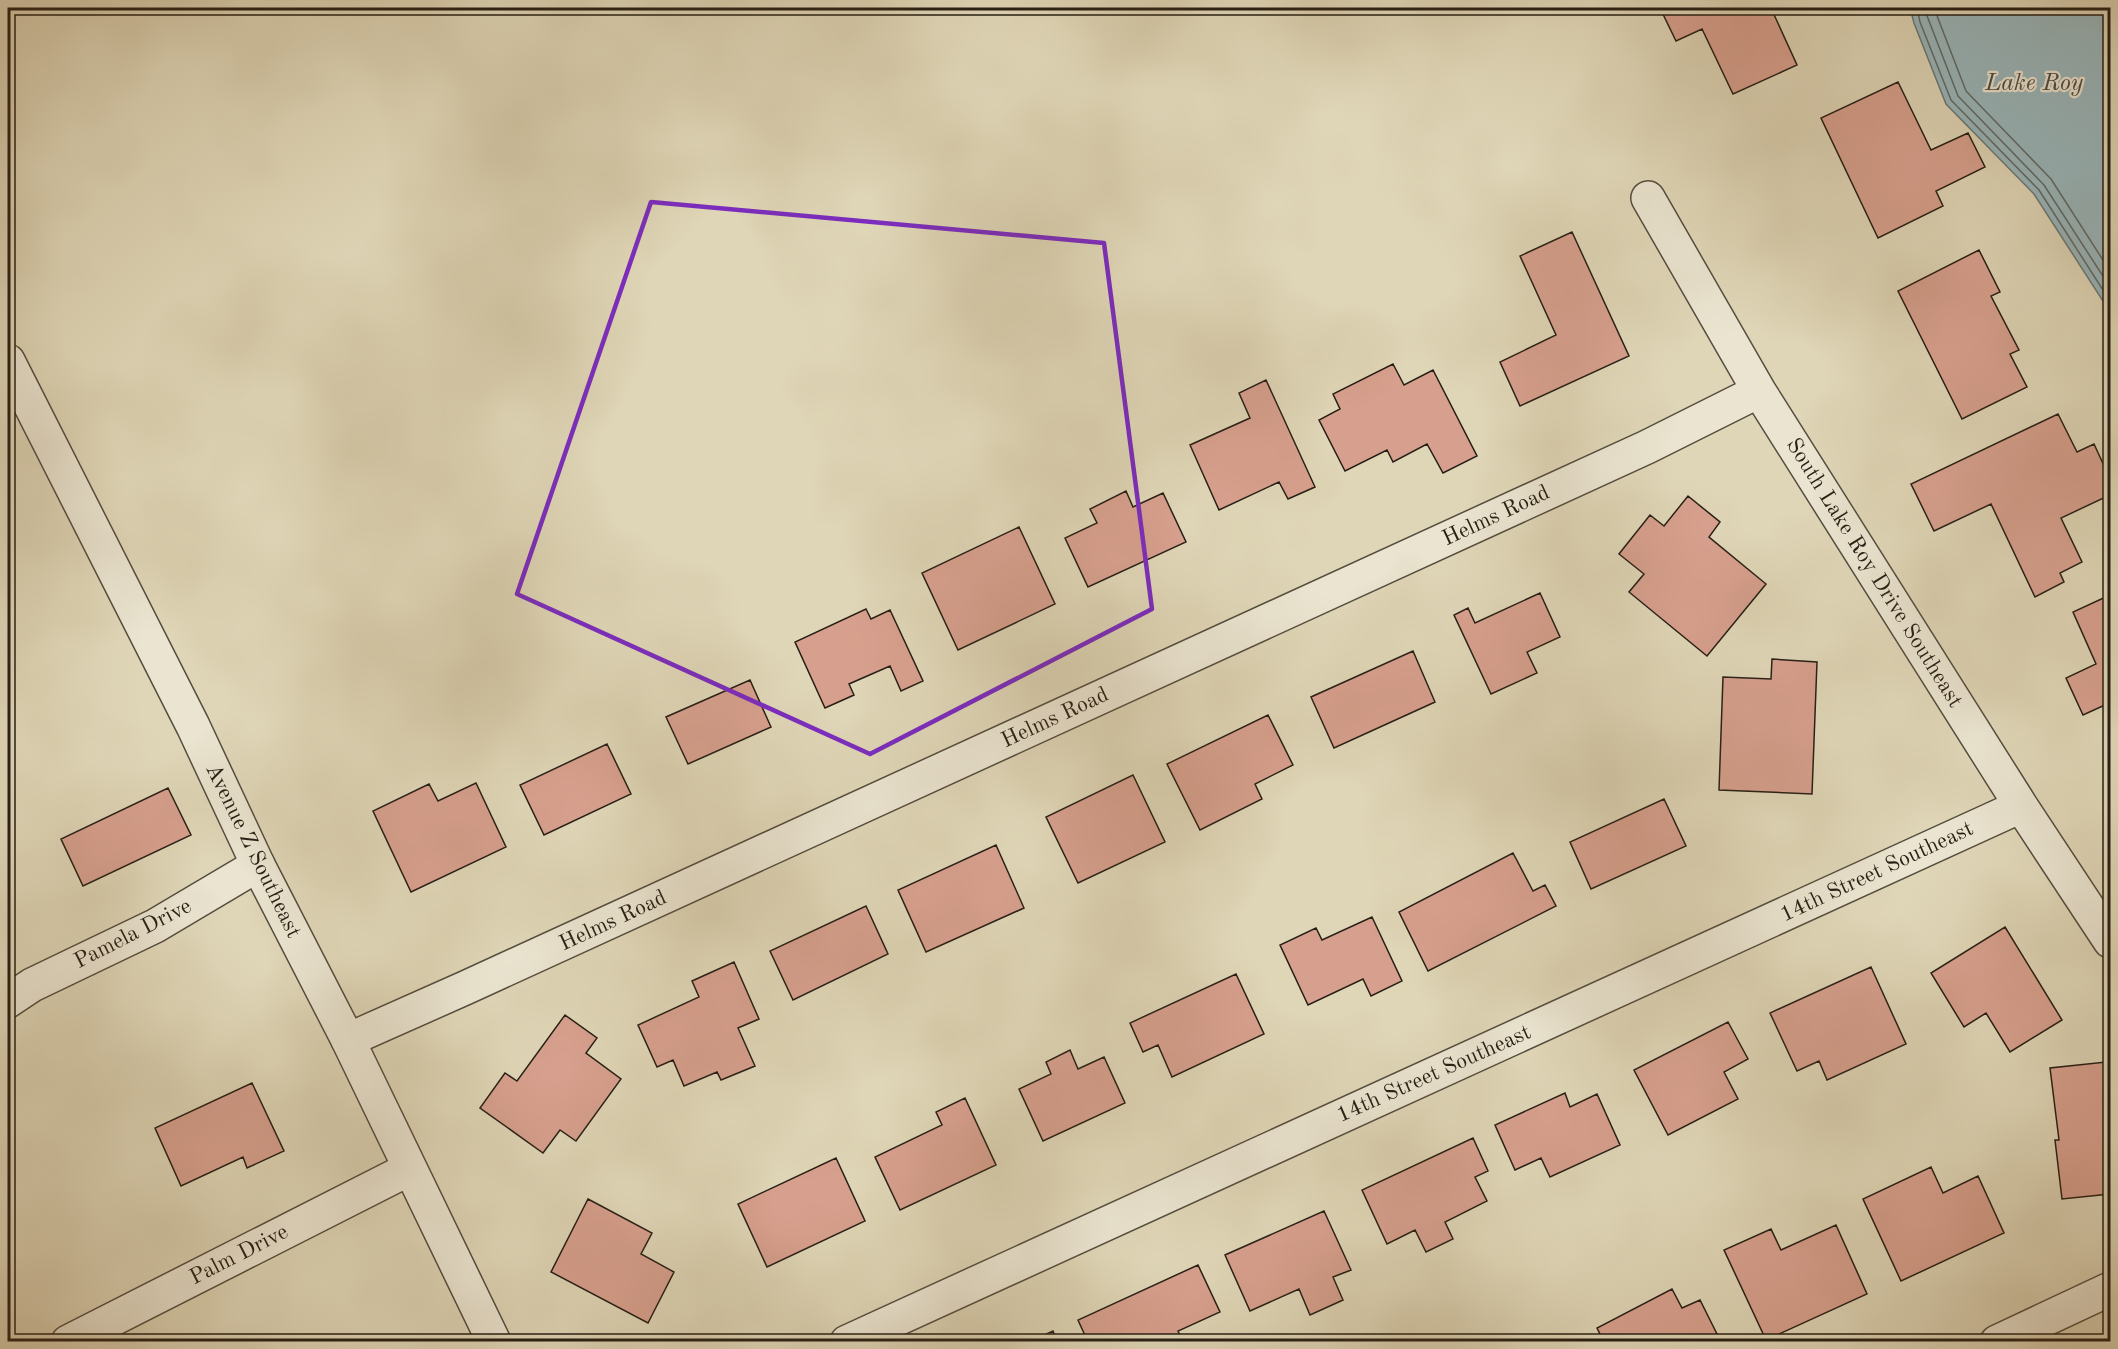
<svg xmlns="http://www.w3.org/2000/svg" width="2118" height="1349" font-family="'Old Standard TT',serif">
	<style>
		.water { fill: #99b6bb; stroke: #6b7a79; stroke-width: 1.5 }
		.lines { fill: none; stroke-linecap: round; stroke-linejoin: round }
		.shore { stroke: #606a68; stroke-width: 1.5 }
		.building { fill: #d7a08e; stroke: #271f15; stroke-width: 1.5 }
		.minor-casing { stroke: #554d3e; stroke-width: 36 }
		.tertiary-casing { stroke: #554d3e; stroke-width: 36 }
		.minor { stroke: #eae4d0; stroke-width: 33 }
		.tertiary { stroke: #eae4d0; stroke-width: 33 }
		.marked { fill: none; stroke: #7b2cbf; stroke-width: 4.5; stroke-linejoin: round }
		.labels { text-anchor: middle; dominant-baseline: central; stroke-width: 4.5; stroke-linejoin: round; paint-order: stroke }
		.street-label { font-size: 22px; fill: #271f15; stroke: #eae4d0 }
		.water-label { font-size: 24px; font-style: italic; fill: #494c47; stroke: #eae4d0 }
	</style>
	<rect width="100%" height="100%" fill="#dfd6b7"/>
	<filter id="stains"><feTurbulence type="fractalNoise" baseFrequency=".00333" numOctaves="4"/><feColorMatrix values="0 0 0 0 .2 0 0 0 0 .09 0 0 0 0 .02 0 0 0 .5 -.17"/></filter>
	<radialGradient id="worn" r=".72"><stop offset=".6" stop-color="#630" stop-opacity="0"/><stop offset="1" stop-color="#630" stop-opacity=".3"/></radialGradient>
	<path class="water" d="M1910 8H2110V312L2034 194 1946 104 1914 23Z"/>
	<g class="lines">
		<path class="shore" d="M1917 8 1920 22 1951 100 2039 190 2110 301
			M1924 8 1958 96 2044 185 2110 287
			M1934 8 1966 91 2051 179 2110 271"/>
	</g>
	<path class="building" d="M1660 8H1771L1797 65 1733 94 1702 29 1676 41Z
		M1898 82 1931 150 1968 133 1985 167 1936 191 1943 206 1878 238 1821 118Z
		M1572 232 1629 356 1520 406 1500 362 1556 335 1520 256Z
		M1979 250 2000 292 1991 296 2019 350 2010 354 2027 387 1962 419 1898 291Z
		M1393 364 1404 385 1433 370 1477 456 1443 473 1427 444 1393 462 1387 450 1345 471 1319 420 1340 409 1333 394Z
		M1266 380 1315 487 1288 499 1279 482 1219 510 1190 445 1250 418 1239 393Z
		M2058 414 2077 452 2094 444 2110 479V495L2061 518 2082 562 2060 573 2064 582 2035 597 1991 504 1934 531 1911 484Z
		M1126 491 1133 507 1163 493 1186 542 1088 587 1065 538 1097 523 1090 509Z
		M1688 496 1720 522 1709 537 1766 584 1707 656 1629 592 1644 574 1619 554 1650 515 1664 526Z
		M1019 527 1055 604 958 650 922 573Z
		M1540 593 1560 637 1527 652 1537 673 1491 694 1454 615 1468 608 1475 623Z
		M2110 595V711L2107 704 2083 715 2066 678 2096 664 2073 612Z
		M866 609 871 619 890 610 923 681 901 691 890 666 849 684 854 695 825 708 795 642Z
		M1413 651 1435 702 1334 748 1311 697Z
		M1772 659 1817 662 1812 794 1719 790 1723 677 1771 679Z
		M750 680 771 727 688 764 666 717Z
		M1268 715 1293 765 1255 784 1262 799 1200 830 1167 764Z
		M607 744 631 794 544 835 520 785Z
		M1133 775 1165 842 1078 883 1046 817Z
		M476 783 506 847 411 892 373 811 429 784 438 801Z
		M168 788 191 835 83 886 61 839Z
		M1664 799 1686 846 1591 889 1570 842Z
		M996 845 1024 908 926 952 898 890Z
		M1513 853 1533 891 1545 885 1556 906 1428 971 1399 912Z
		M866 906 888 954 793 1000 770 951Z
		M1372 917 1402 981 1371 996 1363 979 1308 1005 1280 945 1316 928 1322 940Z
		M2005 927 2062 1020 2010 1052 1986 1013 1964 1027 1931 973Z
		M734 962 759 1019 738 1028 755 1066 721 1080 717 1072 684 1086 673 1060 657 1067 638 1025 699 997 692 981Z
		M1871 967 1906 1044 1827 1080 1819 1061 1797 1071 1770 1013Z
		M1236 974 1264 1034 1172 1077 1158 1045 1143 1052 1130 1023Z
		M565 1015 597 1038 586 1053 621 1079 576 1141 560 1130 543 1153 480 1108 505 1073 517 1081Z
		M1728 1022 1748 1059 1724 1072 1738 1099 1668 1135 1634 1070Z
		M1070 1050 1078 1069 1104 1057 1125 1103 1043 1141 1019 1089 1051 1074 1046 1062Z
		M2106 1062 2110 1099V1194L2062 1199 2055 1140H2059L2050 1068Z
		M252 1083 284 1151 247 1168 243 1157 181 1186 155 1128Z
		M1565 1093 1570 1107 1597 1094 1620 1145 1550 1177 1541 1158 1515 1170 1495 1125Z
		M965 1098 996 1165 900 1210 875 1157 942 1125 936 1112Z
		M1473 1138 1488 1171 1475 1177 1487 1201 1445 1222 1453 1239 1426 1252 1415 1230 1387 1244 1362 1190Z
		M836 1158 865 1221 767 1267 738 1204Z
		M1931 1167 1943 1193 1978 1176 2004 1233 1901 1281 1863 1199Z
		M588 1199 652 1233 641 1254 674 1272 648 1323 551 1272Z
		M1324 1211 1351 1270 1333 1277 1343 1300 1310 1315 1299 1289 1250 1311 1225 1255Z
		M1836 1225 1867 1294 1766 1340 1724 1250 1771 1229 1781 1250Z
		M1198 1265 1220 1312 1178 1331 1183 1342H1088L1078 1320Z
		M1672 1289 1682 1308 1700 1300 1721 1342H1604L1597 1328Z
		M1053 1331 1057 1342H1029Z"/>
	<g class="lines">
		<g class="minor-casing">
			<path id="minor" d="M1648 198 1759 391 2021 806 2110 941
				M8 1001 32 985 155 926 258 865
				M348 1040 465 988 1647 447 1759 391
				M68 1342 409 1169
				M847 1342 2021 806
				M1997 1342 2110 1289"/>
		</g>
		<g class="tertiary-casing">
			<path id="tertiary" d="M8 361 193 726 258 865 348 1040 494 1342"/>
		</g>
		<use href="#minor" class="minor"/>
		<use href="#tertiary" class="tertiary"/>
	</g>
	<path class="marked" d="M651 202 1104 243 1152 609 870 754 517 594Z"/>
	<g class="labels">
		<g class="street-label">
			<text transform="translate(1496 516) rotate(-25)">Helms Road</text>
			<text transform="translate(1874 573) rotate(58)">South Lake Roy Drive Southeast</text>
			<text transform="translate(1055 718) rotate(-25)">Helms Road</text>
			<text transform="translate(253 851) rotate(64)">Avenue Z Southeast</text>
			<text transform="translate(1877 872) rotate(-25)">14th Street Southeast</text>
			<text transform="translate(613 921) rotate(-25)">Helms Road</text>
			<text transform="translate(133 934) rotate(-27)">Pamela Drive</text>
			<text transform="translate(1434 1074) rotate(-24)">14th Street Southeast</text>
			<text transform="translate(239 1255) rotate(-27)">Palm Drive</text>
		</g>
		<g class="water-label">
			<text x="2034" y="84">Lake Roy</text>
		</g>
	</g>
	<rect width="2118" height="1349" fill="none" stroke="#dfd6b7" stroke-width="30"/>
	<rect x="9" y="9" width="2100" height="1331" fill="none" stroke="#271f15" stroke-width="3"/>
	<rect x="15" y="15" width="2088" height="1319" fill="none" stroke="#271f15" stroke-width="1.5"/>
	<rect width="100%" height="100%" filter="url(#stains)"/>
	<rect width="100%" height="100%" fill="url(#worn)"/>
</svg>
